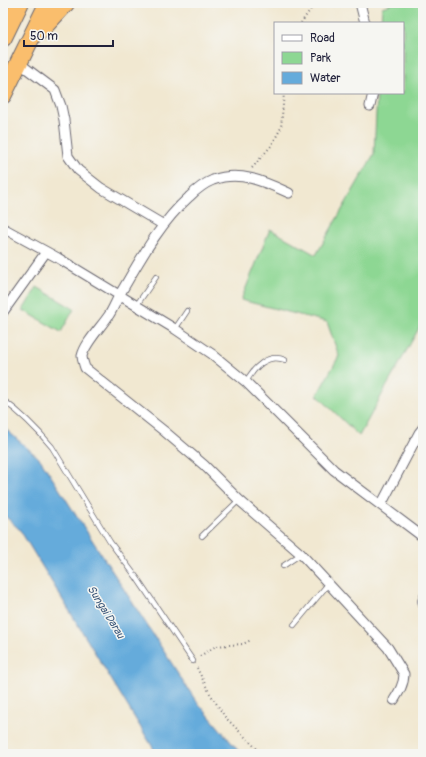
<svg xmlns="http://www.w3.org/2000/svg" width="426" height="757" font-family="Pangolin,sans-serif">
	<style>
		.green { fill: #8dd793; stroke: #587c67 }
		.water { fill: #65abdb; stroke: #44668b }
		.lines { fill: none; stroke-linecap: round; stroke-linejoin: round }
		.lane-casing { stroke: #6a6770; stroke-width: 6 }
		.street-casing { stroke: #6a6770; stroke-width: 11 }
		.highway-casing { stroke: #6a6770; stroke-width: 19 }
		.path { stroke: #6a6770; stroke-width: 2; stroke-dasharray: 1 3; stroke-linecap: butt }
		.lane { stroke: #fff; stroke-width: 4.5 }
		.street { stroke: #fff; stroke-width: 9 }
		.highway { stroke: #fabe6d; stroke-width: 17 }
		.labels { text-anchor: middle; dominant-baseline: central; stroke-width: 3; stroke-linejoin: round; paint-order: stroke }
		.water-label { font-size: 11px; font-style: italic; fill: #3d597b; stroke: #f6f6f2 }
	</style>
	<rect width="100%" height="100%" fill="#f6f6f2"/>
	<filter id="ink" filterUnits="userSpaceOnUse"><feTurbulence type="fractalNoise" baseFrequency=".025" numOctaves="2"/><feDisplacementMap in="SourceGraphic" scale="8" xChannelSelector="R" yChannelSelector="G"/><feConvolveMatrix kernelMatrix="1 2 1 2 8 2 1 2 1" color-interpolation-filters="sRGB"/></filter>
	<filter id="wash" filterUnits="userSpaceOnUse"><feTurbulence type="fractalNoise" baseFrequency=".012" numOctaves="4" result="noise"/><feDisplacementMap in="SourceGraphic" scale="16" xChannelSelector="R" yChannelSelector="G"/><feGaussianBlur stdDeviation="0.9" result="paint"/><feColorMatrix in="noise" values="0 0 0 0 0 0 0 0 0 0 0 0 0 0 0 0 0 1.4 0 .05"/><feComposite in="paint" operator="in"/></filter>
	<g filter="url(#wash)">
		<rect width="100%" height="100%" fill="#f1e8d1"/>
		<path class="green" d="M394 3H423V321L359 436 317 395 339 356 327 322 241 300 270 229 316 255 374 154 377 93H403V23H381L382 7Z
			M37 287 74 309 61 332 23 310Z"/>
		<path class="water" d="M3 427 40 459 194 698 241 754H158L155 751 20 530 3 514Z"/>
	</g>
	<g filter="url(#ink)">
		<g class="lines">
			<g class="lane-casing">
				<path id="lane" d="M136 306 156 277
					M175 329 187 311
					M246 382C254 367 268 353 285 360
					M3 400C21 413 37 429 52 447L110 542 137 578 193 661
					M202 536 239 500
					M283 566 301 554
					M423 594 420 601 423 611
					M294 625 329 583"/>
			</g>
			<g class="street-casing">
				<path id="street" d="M360 3 365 23
					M19 63 55 90 61 106 64 120 68 156 78 170 101 188 162 224
					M370 106 373 93
					M289 193C265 182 240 170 213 180 203 184 196 190 189 197 159 224 140 260 120 294 116 301 113 309 109 315 101 327 85 343 82 356 82 360 84 364 85 368L164 431 204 465 239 500 301 554 388 648 404 674C404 684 399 692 394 700
					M3 228 58 258 175 329 212 354 246 382 334 470 423 537
					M3 312 46 252
					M381 505 419 433 423 428"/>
			</g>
			<g class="highway-casing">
				<path id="highway" d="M40 31 66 3
					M3 38 20 3
					M3 95 48 3"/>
			</g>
			<path class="path" d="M301 23 315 3
				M252 168 271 146 281 128 284 93
				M200 656 216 646 243 644 251 640
				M197 668 209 692 225 717 259 751 263 754"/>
			<use href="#lane" class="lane"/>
			<use href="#street" class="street"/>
			<use href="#highway" class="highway"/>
		</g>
	</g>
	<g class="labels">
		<g class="water-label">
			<text transform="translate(106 612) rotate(58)">Sungai Darau</text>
		</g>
	</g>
	<rect width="426" height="757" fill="none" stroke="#f6f6f2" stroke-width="16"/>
	<rect x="274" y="22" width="130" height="72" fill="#f6f6f2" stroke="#a1a1a9"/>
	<rect x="282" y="35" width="20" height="6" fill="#ffffff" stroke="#a1a1a9"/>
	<text x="310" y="42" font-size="12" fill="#22223b">Road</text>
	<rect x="282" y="52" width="20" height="12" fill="#8dd793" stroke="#a1a1a9"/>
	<text x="310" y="62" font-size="12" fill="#22223b">Park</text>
	<rect x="282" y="72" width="20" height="12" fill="#65abdb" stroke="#a1a1a9"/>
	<text x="310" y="82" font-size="12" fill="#22223b">Water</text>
	<path d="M24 40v6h89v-6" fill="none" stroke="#22223b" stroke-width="2"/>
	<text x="30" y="40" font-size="12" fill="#22223b" stroke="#f6f6f2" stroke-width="3" paint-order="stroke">50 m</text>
</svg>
